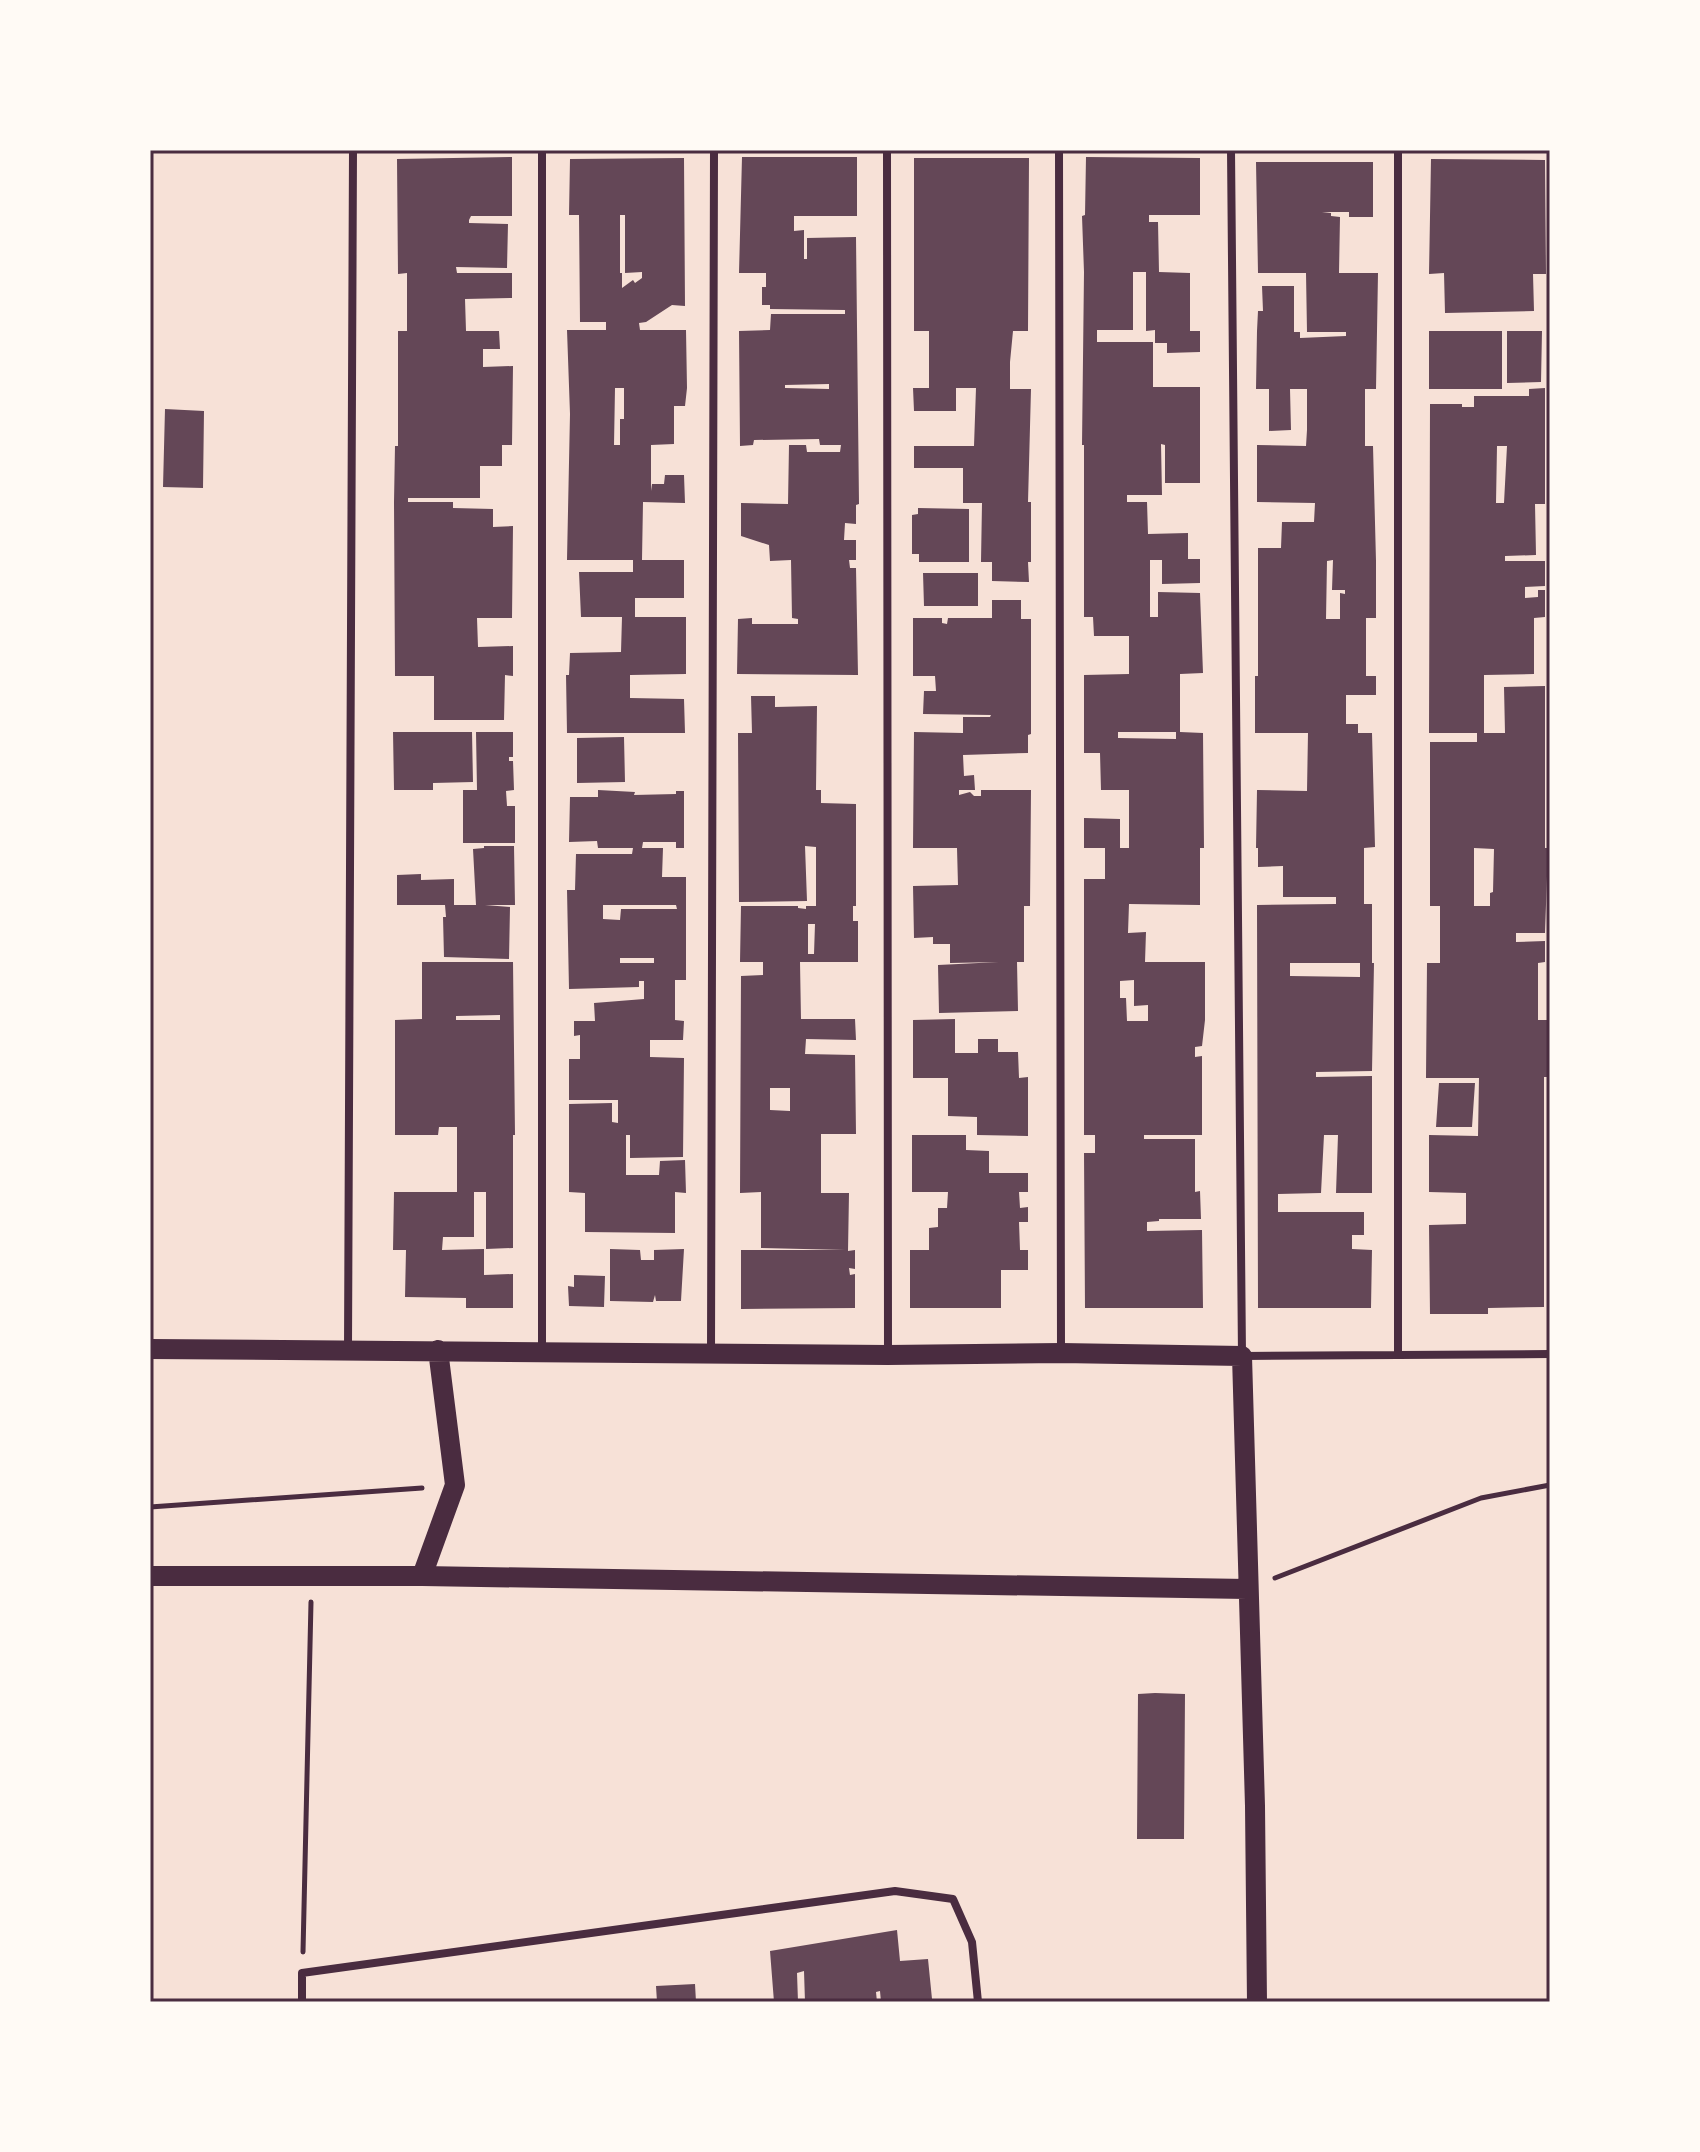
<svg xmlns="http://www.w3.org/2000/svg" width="1700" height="2152" font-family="'Exo 2',sans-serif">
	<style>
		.building { fill: #644757; fill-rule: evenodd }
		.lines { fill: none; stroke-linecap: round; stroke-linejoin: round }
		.path { stroke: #4a2c40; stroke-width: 5 }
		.minor { stroke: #4a2c40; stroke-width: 8 }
		.primary { stroke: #4a2c40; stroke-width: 20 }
		.neatline { fill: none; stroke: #4a2c40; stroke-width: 3 }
	</style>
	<rect width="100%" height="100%" fill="#f7e1d7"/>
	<path class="building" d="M512 157V216H471L469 220V223L508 224 507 268 456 267 457 273H512V298L465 299 466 331H499L500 349H483V367L513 366 512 445H502V466H480V498H408V502H453V508L493 509V527L513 526 512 618H477L478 647 513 646V676L505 675 504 720H434V676H395L394 502 395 446H398V331H407V273L398 274 397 159Z
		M742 157H857V216H794V231L804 230V259H807V238L856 237 859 504 856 505V524L845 523 844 540H856V560H849L850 568H856L858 675 737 674 738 619 752 618V624H798V619L792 618 791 560 770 561 769 545 741 536V503L788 504 789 445H806L807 452H840L841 445H820L819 439 754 440 753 445 740 446 739 331 770 330 771 314H845V310L770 309V305H762V287H766V273H739ZM829 384V389L785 388V385Z
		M1086 157 1200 158V215H1149V222H1158L1159 272 1190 273V331H1200V352L1167 353V343H1155V330L1146 331V272H1133V330H1097V342H1153V387H1200V483H1165V445L1161 444 1162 495H1127V502H1147L1148 534 1188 533V559H1200V583L1162 584V560H1150V617H1158V592L1200 593 1203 673 1180 674V732L1203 733 1204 848H1200V905L1129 904 1128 933 1146 932 1145 962H1205V1020L1202 1046 1195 1047V1057L1202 1056V1135H1144V1139H1195V1192L1200 1191 1201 1219H1159V1221L1147 1222V1231L1202 1230 1203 1308H1085L1084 1153H1095V1135H1084V879H1105V848H1084V818L1120 819V848H1129V790H1101L1100 753H1084V675L1129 674V636H1094L1093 617H1084V445H1082L1084 272 1082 216 1085 215ZM1118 732H1176V739L1118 738ZM1134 980V1006L1148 1005V1021H1127L1126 998H1120V981Z
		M684 158 685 306 672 305 646 322 639 323 640 330H686L687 388 685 406H674V444L651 445V491L652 484H664L665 475H684L685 503 643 502 642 560H684V598H635V617H686V674L630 675V698L684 699 685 733H567L566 675H569L570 653 621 652 622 617H581L579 572H633V560H567L570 414 567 330H606V322H580L579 215H569L570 159ZM620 215H625V273L642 272V278L635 283 633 280 622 288V273H620ZM615 388H624V419H620V445H614Z
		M914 158H1029L1028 331H1013L1010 362V389H1031L1028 502H1031V562H1028L1029 582 992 581V562H981L982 503H963V468H914V446H974L976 388H956V411H914L913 388H929V331H914Z
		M1431 159 1545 160 1546 274H1533L1534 311 1445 313 1444 273 1429 274Z
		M1256 162H1373V217H1349V212H1322L1331 213V216L1340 217 1339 273H1378L1376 389H1365V446H1373L1376 561V618H1366V676H1376V695H1346V724H1358V733H1372L1375 847 1364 848V904H1372V963H1374L1372 1071 1316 1072V1077L1372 1076V1193H1336L1338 1135H1324L1321 1193 1278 1194V1212H1364V1235H1352V1249L1372 1250 1371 1308H1258L1257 905 1336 904V897H1283V866L1258 867V848H1256L1257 790 1307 791 1308 733H1255V676H1258V548H1281L1282 522H1314L1315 503 1257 502V445L1306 446 1307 430V389H1290L1291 430 1269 431V389H1256L1257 331 1258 311H1263L1262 286H1294V332H1300V338L1346 336V332H1307L1306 273H1258ZM1333 560 1332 590H1345V594L1340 593V619H1326L1327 561ZM1290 963H1360V977L1290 976Z
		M1429 331H1502V389H1429Z
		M1507 331H1542L1541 382 1507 383Z
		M1545 388V504H1535L1536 555 1505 556V561H1545V586L1525 587V598L1538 597V590H1545V617L1534 618V674L1484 675V733H1505L1504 687 1545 686V848H1548L1545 933H1516V942L1545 941V962L1538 963V1020H1548L1547 1077H1544V1307L1488 1308V1314H1430L1429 1225 1466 1224V1193L1429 1192V1135L1478 1136 1479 1078H1426L1427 963H1440V906H1430V742H1477V733H1429L1430 404H1462V407H1474V396H1529V389ZM1497 446H1507L1504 503H1496ZM1474 848 1494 849 1493 892 1490 893V906H1474Z
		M165 409 204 411 203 488 163 487Z
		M918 508 969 509V562H919V554H912V515L918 514Z
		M923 573H978V606H924Z
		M992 600H1021V619H1031V734L1028 735V753L963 755 964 776 974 775 975 790H959V795L970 792 974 796H981V790H1031L1030 906H1024V962H1017L1018 1011 939 1013 938 965 999 962 950 963V944H933V937L914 938 913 886 958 885 957 848H913L914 732 963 733V717H990L991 715 923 714 924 691H936L935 676H913V618H942V623L947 624 948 618H992Z
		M751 696H775V707L817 706 816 790H821V803L856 804V906H853V921H858V962H800L801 1019H855L856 1040 806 1039 805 1054 855 1055 856 1134H821V1193H849L848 1251 855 1250V1269L849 1268 850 1275 855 1274V1308L741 1309V1250H845L761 1248V1192L740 1193 741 976 763 975V962H740L741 906H798V908L806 909V906H816V847L805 846 807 901 739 902 738 733H752ZM808 924H815L814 954H808ZM770 1088H790V1111L770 1110Z
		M393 732H472L473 782 433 783V790H394Z
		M476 732H513V757H509V761H513L514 790 506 791 507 806H515V843H463V790H477Z
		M624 737 625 782 577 783V738Z
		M598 790 635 792 634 795 676 794V791H684V848H676V842H643L642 848H663L662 877H686V980H675V1020L684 1021 683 1040H650V1057L684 1058 683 1157 630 1158V1135H626V1175H659L660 1161 685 1160 686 1193 675 1192V1233L585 1232V1193L569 1192V1104L612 1103V1122L618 1123V1100H569V1059H580V1035L574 1036V1021H595L594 1003 644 999V981H639V987L569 989 567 890H575L576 854H632L633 848H598L597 841 569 842 570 797H598ZM603 905H676L677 909H621L620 920 603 919ZM620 958H654V963H620Z
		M484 846H514L515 905H485L510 907 509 959 444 957 443 917H446L445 905H397V875L421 874V880L454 879V905H476L473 849 484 848Z
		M422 962H513L515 1135H513V1248L486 1249V1192H474V1237H443L442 1250 484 1249V1275L513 1274V1308H466V1298L405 1297 406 1250H393L394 1192H457V1127H439L438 1135H395V1020L422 1019ZM500 1015V1020H456V1016Z
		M955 1019V1053H978V1039H998V1052H1018L1019 1078 1028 1077V1136L977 1135V1117L948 1116V1078H913V1020Z
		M1439 1083H1475L1472 1127H1436Z
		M912 1135H966V1150L989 1151V1173H1028V1192H1019L1020 1208 1028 1207V1222H1019L1020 1250H1028V1270H1001V1308H910V1250H929V1228L938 1227V1208H947L948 1192H912Z
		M610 1249 640 1250 641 1260H654V1250L684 1249 681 1301H656L655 1295 653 1302 610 1301Z
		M574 1275 605 1276 604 1307 569 1306 568 1286 574 1287Z
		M1155 1693 1185 1694 1184 1839H1137L1138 1694Z
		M897 1930 900 1961 928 1959 932 1999 881 2002 880 1991 876 1992 877 2002H805L804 1971 797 1973 798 2002H774L770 1951Z
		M695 1984 696 2002H657L656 1986Z"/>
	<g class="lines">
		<path class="path" d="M150 1507 422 1488
			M1275 1578 1481 1498 1550 1485
			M303 1952 311 1602"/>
		<path class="minor" d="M542 150V1351
			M887 150 888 1354
			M1059 150 1061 1353
			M1231 150 1242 1356 1550 1354
			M348 1349 353 150
			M711 1353 714 150
			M1398 1355V150
			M302 2002V1973L895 1891 953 1899 972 1942 978 2002"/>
		<path class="primary" d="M150 1349 888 1355 1061 1353 1242 1356 1255 1806 1257 2002
			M150 1576H422L1247 1589
			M422 1576 455 1485 438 1350"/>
	</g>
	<rect width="1700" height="2152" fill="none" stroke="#fffaf5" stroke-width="304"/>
	<rect x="152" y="152" width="1396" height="1848" class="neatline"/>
</svg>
